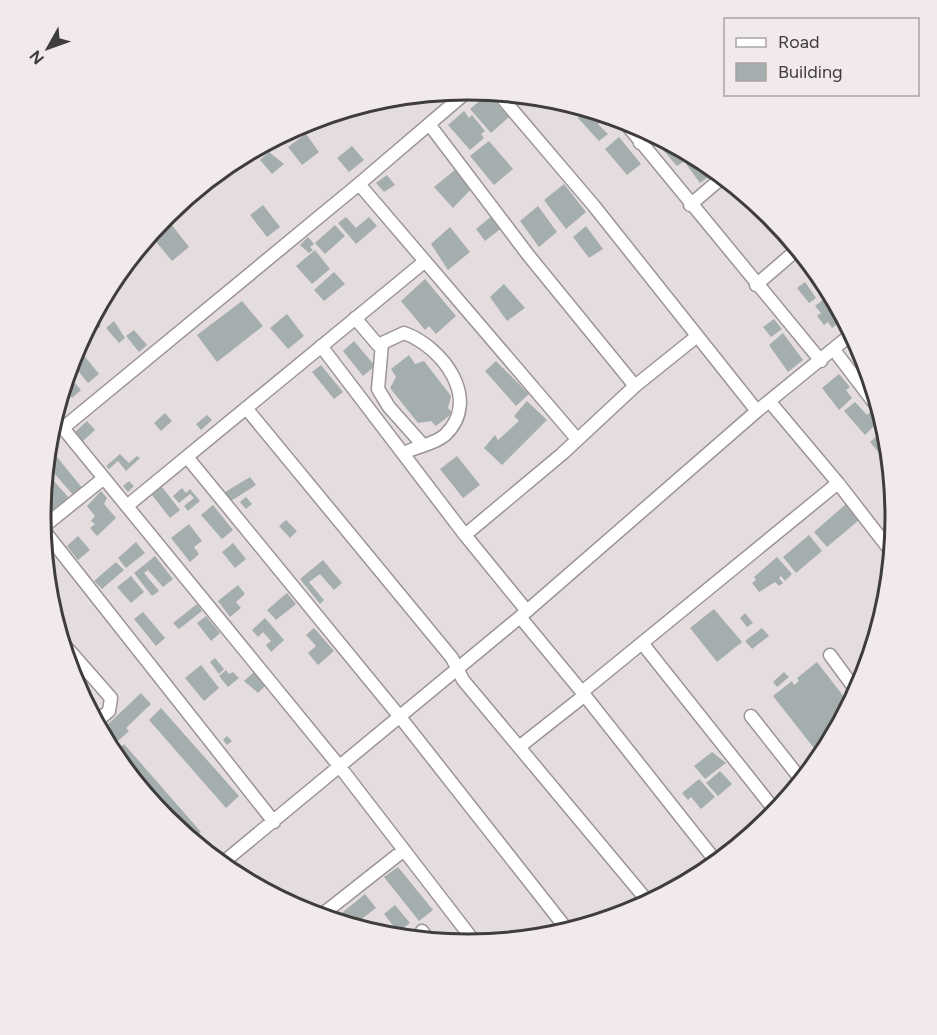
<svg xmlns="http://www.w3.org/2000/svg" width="937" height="1035" font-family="Figtree,sans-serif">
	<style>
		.building { fill: #a5aeaf }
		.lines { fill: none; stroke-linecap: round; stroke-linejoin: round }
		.minor-casing { stroke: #9c9495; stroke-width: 15 }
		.minor { stroke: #fff; stroke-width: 12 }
		.rim { fill: none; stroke: #3f3c3c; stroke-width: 3 }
	</style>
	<rect width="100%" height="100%" fill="#e4dcdd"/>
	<path class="building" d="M488 94 509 117 491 133 470 109Z
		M588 109 608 115 598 124 608 134 599 141 578 118Z
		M464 111 469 118 472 115 485 131 481 134 484 138 470 150 448 125Z
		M306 134 319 152 302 165 288 147Z
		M619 137 641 164 627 175 605 149Z
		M489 141 513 169 494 185 470 156Z
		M671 143 687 151 680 158 683 162 677 166 663 150Z
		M352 146 364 160 349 172 337 158Z
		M269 152 284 164 272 174 260 160Z
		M697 157 705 161 714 173 700 183 686 164Z
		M456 169 471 189 453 208 434 187Z
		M387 175 395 185 384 192 376 183Z
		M564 184 586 212 566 229 544 200Z
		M263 205 280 227 267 237 250 215Z
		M538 206 557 232 539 247 520 221Z
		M493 215 503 227 485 241 476 229Z
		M346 217 356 228 369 217 377 226 356 244 338 223Z
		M171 224 189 247 172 261 153 238Z
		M335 225 345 236 325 254 315 243Z
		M586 226 603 249 589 258 573 237Z
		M450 227 470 252 448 270 431 244Z
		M308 237 314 244 310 247 313 250 309 253 300 245Z
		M315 250 330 269 312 284 296 266Z
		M805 257 825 280 828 287 826 289 803 259Z
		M334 272 345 284 324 301 314 290Z
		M425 279 456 316 436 334 429 326 425 330 401 301Z
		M805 282 816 298 809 303 797 288Z
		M504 284 525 308 507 321 490 297Z
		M832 293 845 318 832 328 828 322 824 325 817 316 821 313 815 306Z
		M242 301 263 326 217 362 197 335Z
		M287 314 304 336 288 349 270 328Z
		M93 316 101 326 92 333 87 328Z
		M774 319 782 329 771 337 763 327Z
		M114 321 125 338 119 343 106 328Z
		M134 330 147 345 139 352 126 336Z
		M783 333 803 360 788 372 769 345Z
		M354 341 375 366 363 376 343 351Z
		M82 353 99 374 88 383 71 362Z
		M409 355 415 364 424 361 451 396 448 408 453 413 436 426 431 421 418 423 390 388 396 377 391 369Z
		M496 361 529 394 516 406 485 371Z
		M321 365 343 392 334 399 312 372Z
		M67 374 81 390 72 398 63 388Z
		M839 374 850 387 846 390 852 398 839 410 822 388Z
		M527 401 547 420 502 465 484 448 495 435 498 440 519 421 514 416Z
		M855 402 867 415 870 412 877 420 875 425 865 435 844 411Z
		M165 413 172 421 161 431 154 423Z
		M207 415 212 420 201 430 196 424Z
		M87 421 95 430 83 441 75 432Z
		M885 425 889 437 885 440 878 431Z
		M49 435 59 448 50 455 47 451Z
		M878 435 890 449V453L884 459 870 442Z
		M120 454 129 463 137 456 140 458 126 471 118 461 109 469 106 466Z
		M457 456 480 485 463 498 440 469Z
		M57 457 83 489 74 496 47 465Z
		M891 457V461L892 473 884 463Z
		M250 477 256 485 231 501 225 492Z
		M54 481 69 498 47 517 41 511 49 504 43 490Z
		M129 481 134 486 128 492 123 486Z
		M162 487 180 510 170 518 152 495Z
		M182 488 186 493 190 489 200 501 188 511 184 506 194 498 190 494 179 503 173 496Z
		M101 491 107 498 104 504 116 518 97 536 90 528 95 524 91 521 95 516 87 506Z
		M246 497 252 504 246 509 240 502Z
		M846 504 859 520 827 547 814 532Z
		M213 505 233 530 222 539 201 515Z
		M286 520 297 531 290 538 279 526Z
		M189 524 202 541 194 547 199 554 190 562 171 538Z
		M809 535 822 551 796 573 783 557Z
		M78 536 90 550 78 560 67 546Z
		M136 542 145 553 126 568 118 558Z
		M233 543 246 559 235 568 222 552Z
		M155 556 173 579 163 587 148 570 144 573 159 591 152 596 134 573Z
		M777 557 792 574 785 581 781 576 779 578 783 583 779 586 775 582 759 592 752 583 756 580 754 577Z
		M323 560 342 583 334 590 320 574 309 582 324 600 320 604 300 579Z
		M116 562 124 570 102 589 94 581Z
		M131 576 144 592 131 603 117 587Z
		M238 585 245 594 236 602 241 608 230 617 218 601Z
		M287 593 296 604 276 620 267 610Z
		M197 604 202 611 179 629 173 623Z
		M714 609 742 642 717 662 690 628Z
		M143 612 165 638 156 646 134 619Z
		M745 613 753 623 747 627 740 618Z
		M206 616 220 633 211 641 197 623Z
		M265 618 284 640 271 652 266 645 271 641 263 632 258 637 252 630Z
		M314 628 334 651 318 665 308 653 316 646 306 635Z
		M762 628 769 636 752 649 745 641Z
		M215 658 224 669 219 674 210 662Z
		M817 662 851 706 837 731 831 724 827 727 835 736 821 757 773 696 792 681 794 685 799 681 797 678Z
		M68 664 74 672 77 669 85 679 82 682 88 688 86 694 97 709 91 714 73 681Z
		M201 665 219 688 204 701 185 678Z
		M226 670 229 674 233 672 239 678 228 687 219 676Z
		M254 672 266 685 258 693 244 681Z
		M784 672 789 677 777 687 773 682Z
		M141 693 151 704 126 728 129 731 118 741 105 727Z
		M161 708 239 796 226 808 149 720Z
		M227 736 232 741 227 745 223 740Z
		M124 744 201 832 191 841 173 826 112 755Z
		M712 752 726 763 705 779 694 766Z
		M720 771 732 784 718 796 706 783Z
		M699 779 715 797 701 809 691 797 688 800 682 793Z
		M765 814 770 821 763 827 758 820Z
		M398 867 433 910 419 921 384 877Z
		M365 894 376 908 351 927 332 921Z
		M395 905 410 923 398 932 384 914Z"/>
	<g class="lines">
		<g class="minor-casing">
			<path id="minor" d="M497 92 594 206 757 411
				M622 119 821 361
				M429 124 529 256 635 386
				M640 143 653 133
				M359 184 577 439
				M690 205 724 176
				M756 285 799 248
				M355 318 378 345 404 333C443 347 482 400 445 435 434 445 415 446 403 454
				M382 344 378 389 389 407 422 444
				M321 346 465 535 527 611
				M834 350 882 413
				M770 402 838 483 893 554
				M246 408 452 658 463 680 650 904
				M54 417 340 767 477 945
				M63 428 359 184 469 90
				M187 457 400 717 569 932
				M127 506 424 262
				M42 528 274 822
				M42 528 104 478
				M465 535 562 454 635 386 696 337
				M520 617 582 692 718 864
				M61 641 111 698 109 711 95 723
				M642 643 777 813
				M830 655 858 693
				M582 692 838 483
				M751 716 803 782
				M519 747 585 695
				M220 865 520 617 757 411 853 333
				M319 917 404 850
				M422 931 430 942"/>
		</g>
		<use href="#minor" class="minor"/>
	</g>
	<path d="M0 0H937V1035H0ZM51 517a417 417 0 1 1 834 0a417 417 0 1 1-834 0Z" fill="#f2e9eb" fill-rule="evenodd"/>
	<path class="rim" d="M51 517a417 417 0 1 1 834 0a417 417 0 1 1-834 0Z"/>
	<rect x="724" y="18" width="195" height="78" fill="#f2e9eb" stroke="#aaa4a5" stroke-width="1.5"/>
	<rect x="736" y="38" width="30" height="9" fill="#ffffff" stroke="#aaa4a5" stroke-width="1.5"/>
	<text x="778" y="48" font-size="18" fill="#3f3c3c">Road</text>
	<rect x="736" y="63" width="30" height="18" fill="#a5aeaf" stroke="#aaa4a5" stroke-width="1.5"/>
	<text x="778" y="78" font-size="18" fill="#3f3c3c">Building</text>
	<g transform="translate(48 48) rotate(230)" stroke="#f2e9eb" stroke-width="4.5" paint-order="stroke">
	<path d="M0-4.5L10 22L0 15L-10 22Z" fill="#3f3c3c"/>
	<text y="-9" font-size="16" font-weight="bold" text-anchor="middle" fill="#3f3c3c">N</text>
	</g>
</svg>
